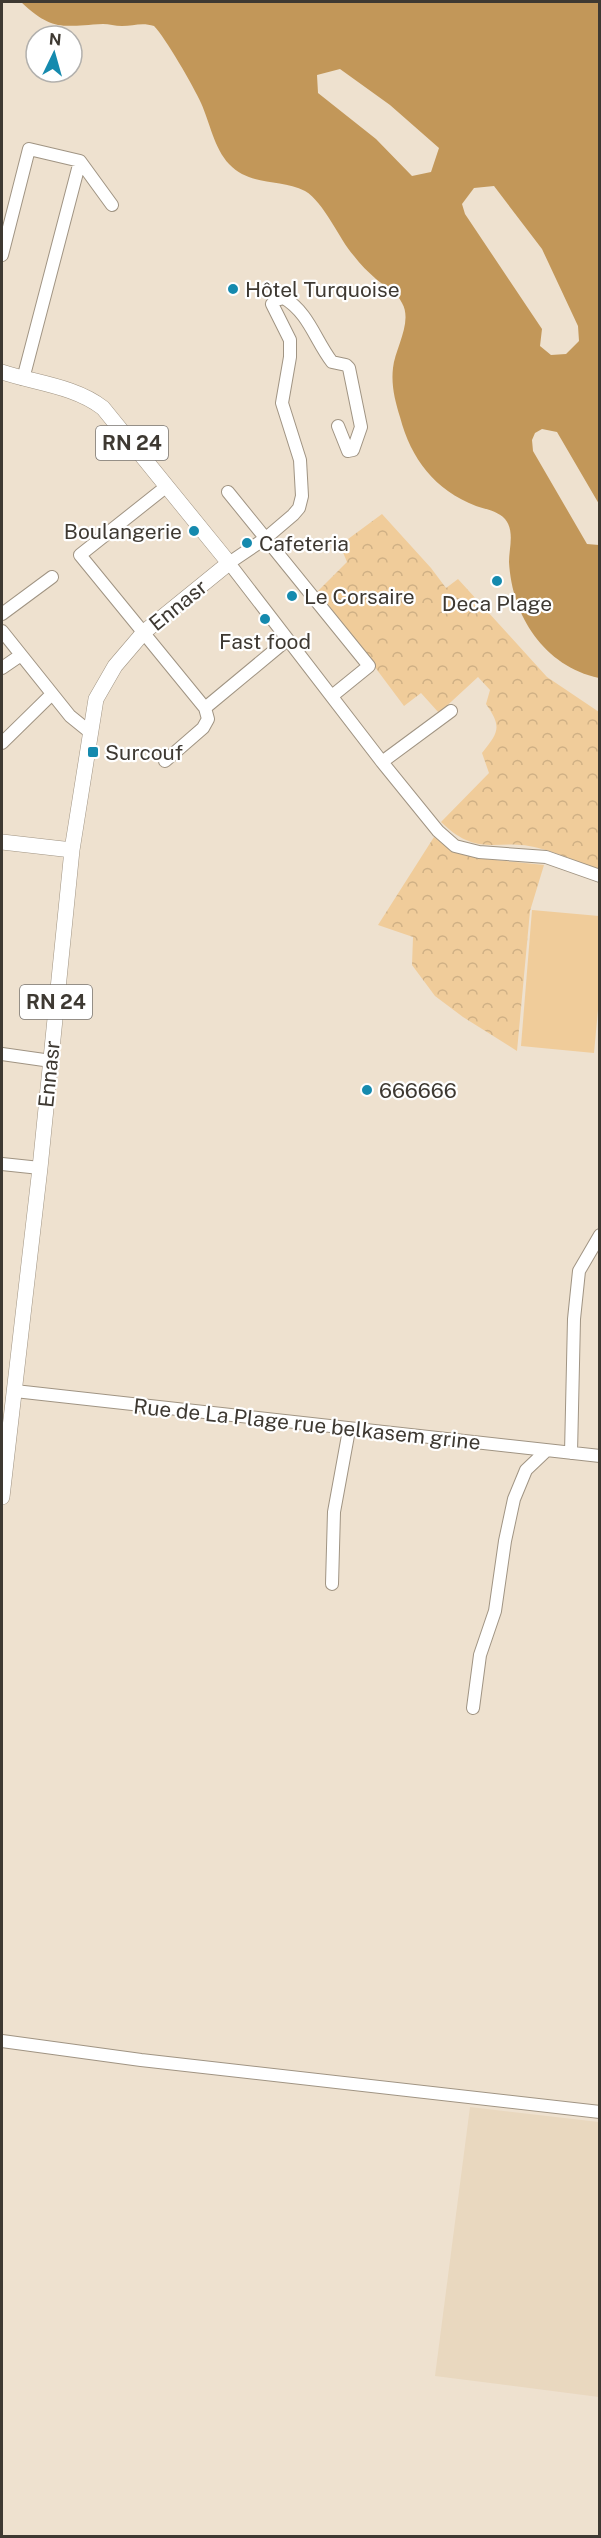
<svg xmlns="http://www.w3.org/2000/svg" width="601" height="2538" font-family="'Public Sans',sans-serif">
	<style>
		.built { fill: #e9d8bf }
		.green { fill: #f0cc9a }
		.forest { fill: url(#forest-crowns) }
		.water { fill: #c29759 }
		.pier { fill: #eee1cf }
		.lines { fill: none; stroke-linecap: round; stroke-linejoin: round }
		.minor-casing { stroke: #a09483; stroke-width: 14 }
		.major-casing { stroke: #a09483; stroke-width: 16 }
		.minor { stroke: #fff; stroke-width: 12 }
		.major { stroke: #fff; stroke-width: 15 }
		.poi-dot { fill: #158aae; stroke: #fff; stroke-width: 2 }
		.labels { text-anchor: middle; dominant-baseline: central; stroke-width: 4.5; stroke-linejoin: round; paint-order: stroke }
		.shield { fill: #fff; stroke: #787470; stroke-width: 1.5 }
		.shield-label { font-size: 20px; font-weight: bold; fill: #3e3932 }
		.poi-label { font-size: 21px; fill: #3e3932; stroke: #fff; text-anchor: start }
		.street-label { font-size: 21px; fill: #3e3932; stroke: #fff }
	</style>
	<defs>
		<pattern id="forest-crowns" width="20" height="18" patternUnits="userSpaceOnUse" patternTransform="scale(1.5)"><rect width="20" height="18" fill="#f0cc9a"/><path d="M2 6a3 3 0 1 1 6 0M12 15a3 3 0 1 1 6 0" fill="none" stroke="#cfb085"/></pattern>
	</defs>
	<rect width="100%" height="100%" fill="#eee1cf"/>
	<path class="built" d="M470 2107 599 2122V2397L435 2376Z"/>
	<path class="green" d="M532 910 599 916 600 988 594 1053 521 1046Z"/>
	<path class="forest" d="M382 514 431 568 446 588 458 579 547 677 599 712V870C580 863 561 854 542 849 498 836 480 860 441 822L489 773 482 753C499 732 502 727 486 704L490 690 478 677 439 713 421 693 404 706 318 591 347 562 340 545Z
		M434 837 457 853 477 858 544 865 530 911 517 1051 463 1017 435 996 412 965 413 937 378 925Z"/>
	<path class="water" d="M21 2H599V678C544 666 512 616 509 562 509 548 515 531 505 519 498 511 485 509 476 506 435 490 411 459 400 417 395 401 391 385 393 368 395 348 413 322 402 303 397 292 384 286 376 279 368 272 360 264 354 256 339 239 324 202 305 191 280 178 251 187 229 164 214 148 210 123 201 103 194 87 165 37 154 26 142 22 133 26 122 26 115 26 109 24 103 24 62 26 53 32 21 2Z"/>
	<path class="pier" d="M340 69 390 105 439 148 431 172 412 176 376 139 318 93 317 75Z
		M494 186 542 249 578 326 579 341 566 354 551 355 540 346 542 329 465 214 462 204 474 188Z
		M542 429 557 432 599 504V545L587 544 533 451 532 440 535 433Z"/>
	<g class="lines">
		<g class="minor-casing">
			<path id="minor" d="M2 255 29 149 80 161 112 205
				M23 379 80 161
				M338 426 348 451 353 450 361 427 349 368 346 365 332 362C315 340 309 313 284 298L276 300 272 304 290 340V357L282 403 300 460 302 496 299 508 293 515 266 538 229 563 382 762 438 831 455 846 479 852 546 857 600 876
				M167 486 80 555 205 708 287 640
				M228 492 369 666 332 696
				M2 614 52 577
				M2 631 70 716 91 733
				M2 668 21 655
				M2 743 52 694
				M165 761 203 728 208 719 205 708
				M382 762 451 711
				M2 1054 51 1061
				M2 1164 40 1168
				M15 1391 600 1456
				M571 1453 574 1319 579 1271 600 1235
				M332 1584 334 1512 349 1430
				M473 1708 480 1655 495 1611 505 1541 514 1499 526 1470 546 1451
				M2 2041 141 2060 600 2112"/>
		</g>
		<g class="major-casing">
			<path id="major" d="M2 372C35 383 75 386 103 408L229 563 144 632 115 666 96 699 72 850 40 1168 2 1497
				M2 842 72 850"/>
		</g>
		<use href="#minor" class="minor"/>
		<use href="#major" class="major"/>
	</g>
	<g class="poi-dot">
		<circle cx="233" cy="289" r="6"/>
		<circle cx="194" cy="531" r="6"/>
		<circle cx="247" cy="543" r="6"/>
		<circle cx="497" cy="581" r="6"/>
		<circle cx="292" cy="596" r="6"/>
		<circle cx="265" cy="619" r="6"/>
		<rect x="87" y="746" width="12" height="12" rx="3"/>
		<circle cx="367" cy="1090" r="6"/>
	</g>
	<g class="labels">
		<g class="shield">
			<rect x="96" y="426" width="72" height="34" rx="4.5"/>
			<rect x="20" y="985" width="72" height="34" rx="4.5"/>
		</g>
		<g class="shield-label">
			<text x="132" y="443">RN 24</text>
			<text x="56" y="1002">RN 24</text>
		</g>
		<g class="poi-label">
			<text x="245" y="289">Hôtel Turquoise</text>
			<text x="182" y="531" text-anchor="end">Boulangerie</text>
			<text x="259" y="543">Cafeteria</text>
			<text x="304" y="596">Le Corsaire</text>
			<text x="497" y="603" text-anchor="middle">Deca Plage</text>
			<text x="265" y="641" text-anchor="middle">Fast food</text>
			<text x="105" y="752">Surcouf</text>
			<text x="379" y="1090">666666</text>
		</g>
		<g class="street-label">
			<text transform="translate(178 605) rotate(-39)">Ennasr</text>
			<text transform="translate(49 1074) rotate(-84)">Ennasr</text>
			<text transform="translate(307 1424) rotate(6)">Rue de La Plage rue belkasem grine</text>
		</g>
	</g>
	<rect width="601" height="2538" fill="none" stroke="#3e3932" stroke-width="6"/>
	<g transform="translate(54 54) rotate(5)"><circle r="28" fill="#ffffff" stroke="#b2b0ad" stroke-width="1.5"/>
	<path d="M0-4.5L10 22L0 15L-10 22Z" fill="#158aae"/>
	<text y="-9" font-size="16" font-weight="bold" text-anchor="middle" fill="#3e3932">N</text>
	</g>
</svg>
